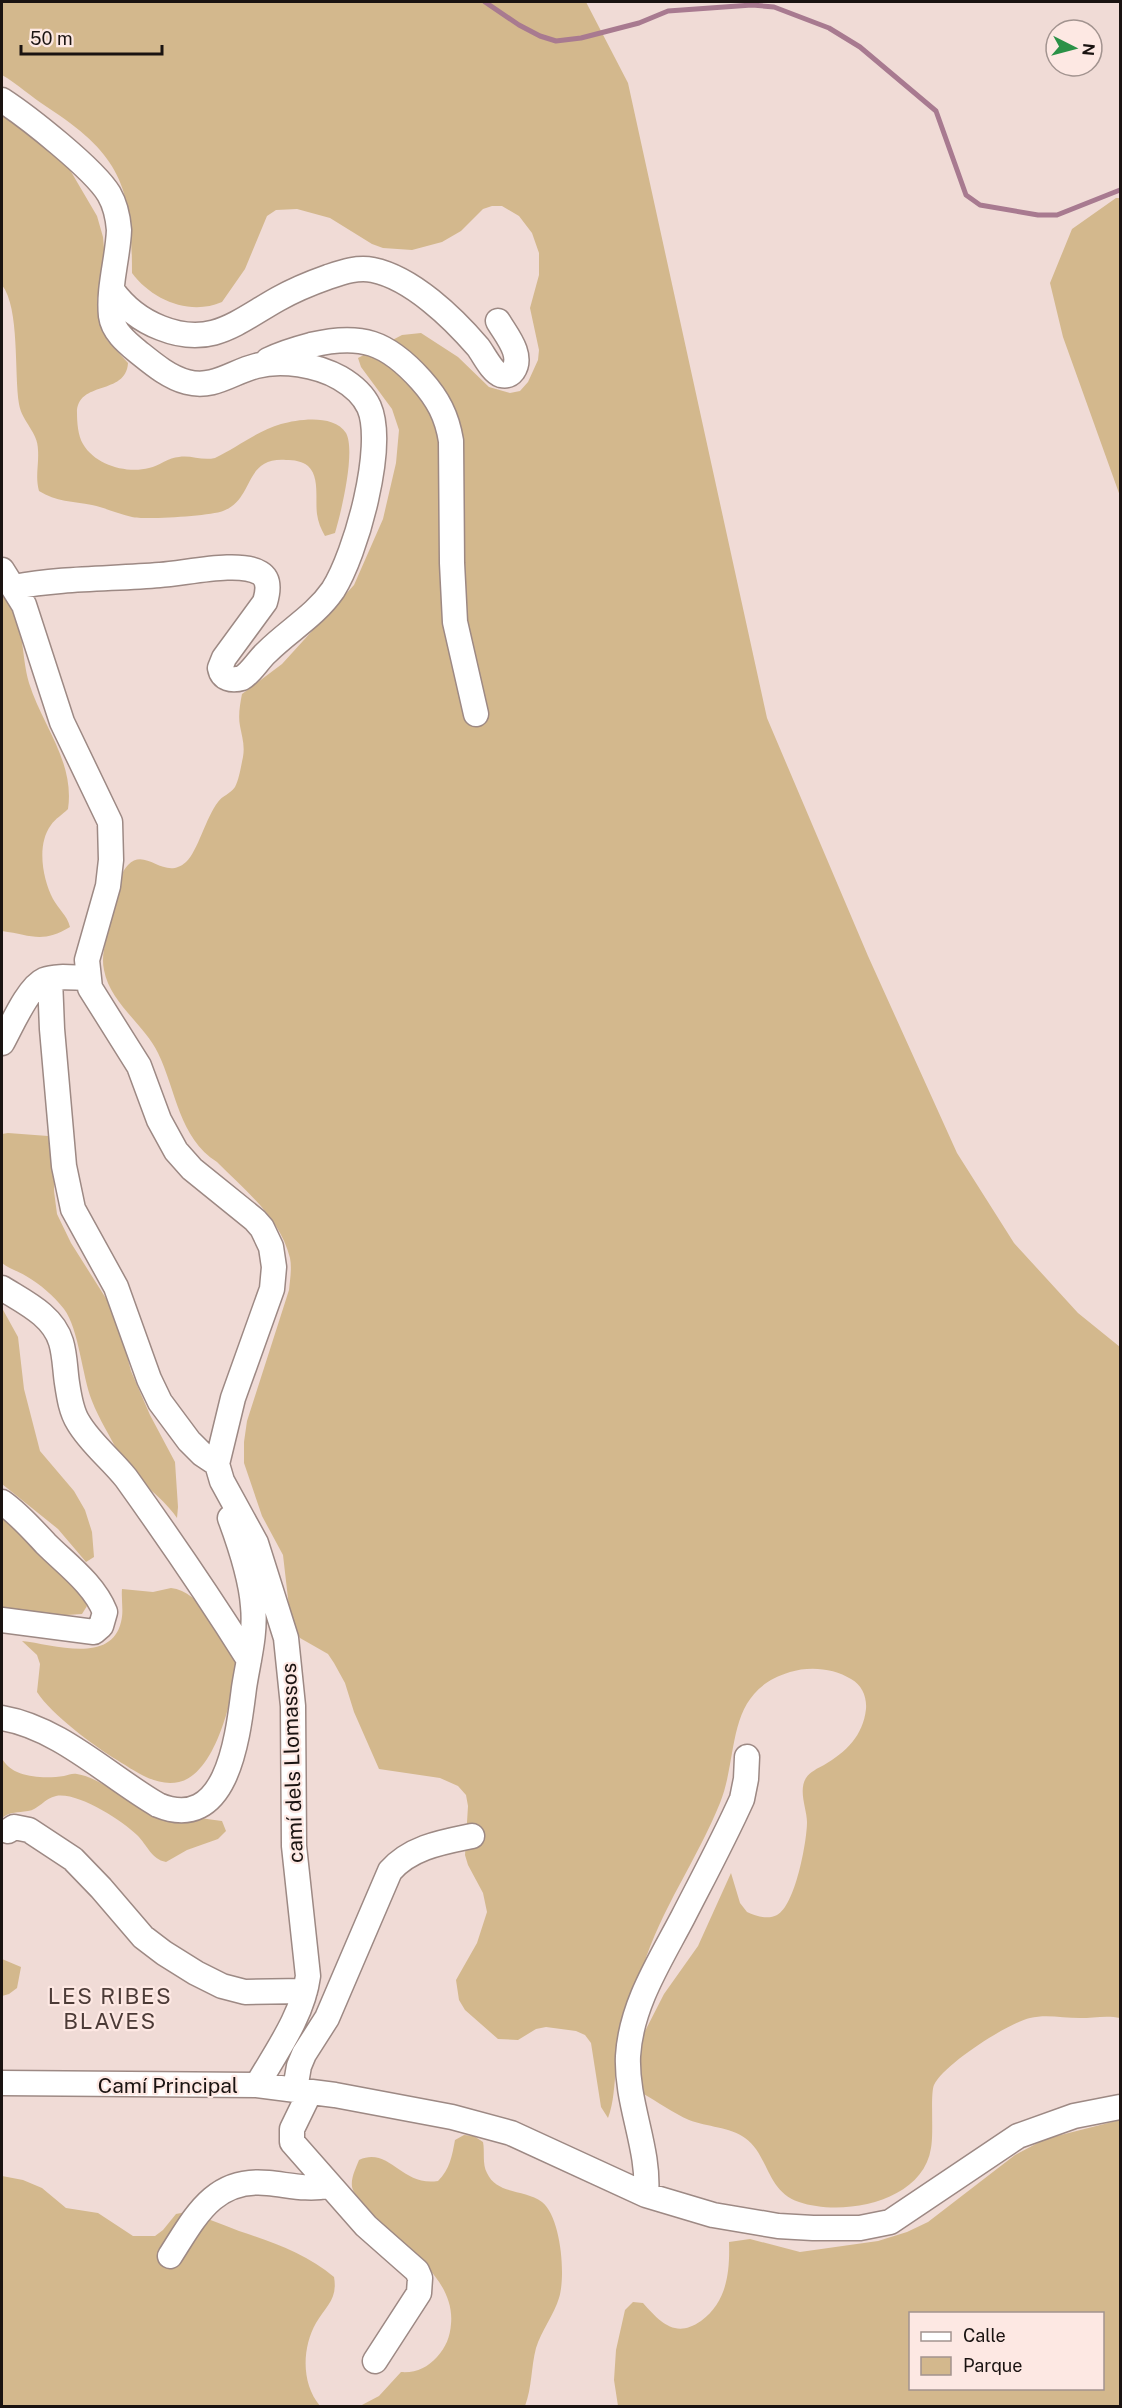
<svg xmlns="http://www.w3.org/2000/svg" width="1122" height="2408" font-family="'Public Sans',sans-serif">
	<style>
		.green { fill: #d3b88d; fill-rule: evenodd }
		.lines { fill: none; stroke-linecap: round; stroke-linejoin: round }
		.stream { stroke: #a87a90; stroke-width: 5 }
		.minor-casing { stroke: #9d8984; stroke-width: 27 }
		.minor { stroke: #fff; stroke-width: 24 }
		.labels { text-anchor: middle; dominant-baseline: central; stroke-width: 4.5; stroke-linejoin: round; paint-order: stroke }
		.street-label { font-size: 21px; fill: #1a1311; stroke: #fde8e3 }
		.neighbourhood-label { font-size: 22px; letter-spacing: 1.5px; fill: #4c3b37; stroke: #fde8e3 }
	</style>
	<rect width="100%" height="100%" fill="#f0dbd6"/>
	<path class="green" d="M2 2H586L628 83 767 718 868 956 957 1153 1014 1243 1078 1313 1120 1347V2018C1107 2015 1093 2018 1080 2018 1063 2018 1046 2014 1030 2018 1008 2023 944 2064 934 2085 930 2094 934 2133 931 2148 923 2202 843 2217 799 2202 766 2191 769 2155 745 2138 730 2127 707 2127 689 2120 673 2113 658 2102 642 2093L638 2068 642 2037 664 1994 698 1946 731 1873 740 1903 747 1912C756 1916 768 1920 777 1915 795 1906 807 1842 807 1822 807 1809 798 1791 806 1778 810 1772 818 1768 824 1765 846 1752 863 1736 866 1709 867 1697 862 1685 851 1679 834 1668 809 1666 790 1672 724 1692 740 1753 720 1803 697 1860 661 1909 643 1967 632 2000 622 2035 616 2069 614 2085 614 2102 608 2118L601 2107 591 2043 585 2035 576 2031 546 2027 536 2029 518 2040 498 2039 465 2010 459 2000 456 1980 477 1943 487 1912 483 1893 468 1865 465 1855 468 1806 466 1795 458 1786 440 1778 379 1769 354 1712 345 1683 334 1663 328 1654 300 1638 295 1629 289 1607 283 1555 262 1516 244 1463V1442L247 1421 289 1290C290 1280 292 1268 290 1258 280 1218 245 1190 217 1162 179 1138 176 1090 158 1053 144 1024 110 1003 104 970 100 952 109 934 112 917 115 901 116 878 128 865 146 846 164 882 186 862 198 851 206 817 218 802 222 796 230 794 235 787 239 780 241 766 243 757 245 745 242 737 240 726 238 716 240 704 242 694L282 664 354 585 383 519 396 463 399 430 392 409 361 367 358 358 402 335 421 333 458 357 489 387 510 393 520 391 528 382 538 360 539 350 530 308 539 275V253L532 233 519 216 502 206H492L483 209 461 231 442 242 412 250 383 248 372 244 330 218 297 209 276 210 267 216 245 269 222 302C190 316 152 300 132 273 132 187 121 155 47 107 31 97 18 84 2 75Z
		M2 114 63 158 97 216 103 237 106 270 97 299 98 310 107 340 128 363C126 396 77 380 77 413 77 422 78 436 83 444 95 465 127 474 149 468 159 466 169 457 179 457 191 455 202 461 215 458 236 448 259 430 281 424 299 419 334 414 346 433 356 451 341 513 335 533L325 536C321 529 318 522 317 514 315 499 320 477 308 466 302 461 294 460 286 460 243 457 255 499 223 511 210 516 145 520 132 517 118 514 106 508 92 505 73 501 56 502 39 491 35 476 39 465 38 450 38 432 22 422 19 404 14 374 20 308 2 285Z
		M1116 198H1120V496L1063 337 1050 283 1072 229Z
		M2 580C8 600 19 622 22 642 24 656 25 669 29 683 42 725 75 762 68 809 63 814 55 819 51 825 36 845 43 880 53 899 59 910 67 915 70 927 42 944 31 935 2 931Z
		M8 1133 48 1136 55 1161 54 1191 57 1214 71 1243 107 1300 123 1341 131 1371 150 1415 175 1462 178 1507 177 1518C161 1494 133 1480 119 1454 110 1436 99 1419 92 1401 82 1376 79 1329 64 1309 54 1296 40 1284 26 1276 18 1271 9 1269 2 1263V1134Z
		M2 1308 18 1337 24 1389 40 1451 74 1491 85 1510 92 1532 94 1557 86 1562 58 1529 2 1484Z
		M2 1516 12 1523 83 1597 87 1606 82 1614 52 1616 2 1612Z
		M171 1588C201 1591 223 1636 239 1659 233 1692 218 1773 179 1782 156 1787 135 1771 117 1760 94 1746 51 1714 37 1692L40 1664 37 1655 22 1641C52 1644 111 1665 121 1622 124 1611 121 1600 122 1589L153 1592Z
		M2 1758C11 1778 44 1779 64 1776 69 1775 72 1773 77 1774 92 1776 106 1787 119 1793 151 1808 187 1817 222 1821L226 1831 218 1839 187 1850 166 1862C151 1859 148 1846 137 1835 121 1820 78 1792 56 1796 45 1798 38 1810 28 1811 17 1813 11 1811 2 1818Z
		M2 1959 21 1967 17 1988 9 1994 2 1996Z
		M1120 2120V2406H618L614 2380 616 2350 625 2310 633 2302 643 2303C660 2322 675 2339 701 2321 727 2302 730 2272 729 2242L750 2239 800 2252 878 2241 907 2232 928 2222 1015 2155 1045 2139ZM910 2314H1102V2388H910Z
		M464 2135 474 2136 483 2142C485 2152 482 2164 487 2173 497 2195 525 2189 542 2202 561 2217 566 2276 559 2298 554 2315 541 2331 536 2348 531 2367 532 2388 525 2406H360L379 2396 401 2372C416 2373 427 2368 437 2357 446 2347 450 2337 451 2324 456 2274 392 2240 365 2205 362 2201 355 2195 353 2190 349 2181 356 2168 359 2160 390 2146 401 2187 438 2181 450 2169 452 2156 455 2140Z
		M2 2176 23 2180 42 2188 66 2208 98 2213 133 2236H155L163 2230 176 2214 186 2212C204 2217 221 2224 239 2231 272 2242 307 2254 334 2277 338 2299 326 2306 316 2323 302 2348 301 2383 320 2406H2Z"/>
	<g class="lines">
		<path class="stream" d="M485 2 519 25 540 36 556 41 581 38 639 23 668 11 752 5 774 7 829 28 860 47 936 111 966 195 980 205 1038 215H1057L1120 190"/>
		<g class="minor-casing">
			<path id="minor" d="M2 100C28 117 94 169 109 194 116 206 118 217 119 230 118 258 108 288 111 316 113 331 126 342 137 351 152 363 168 377 187 382 214 389 232 372 256 366 282 359 317 365 340 378 352 385 363 394 369 407 386 446 356 554 333 590 315 616 289 630 267 652 258 660 252 672 242 678 232 681 222 679 220 668L224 658 265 602C268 592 270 579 260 573 239 560 184 574 160 575 111 579 62 578 14 587
				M112 290C125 308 140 320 161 328 211 348 237 322 278 299 294 290 311 283 328 277 343 272 357 267 373 270 412 278 453 318 478 347 484 355 492 372 501 375 506 376 510 375 513 371 524 355 506 335 498 321
				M268 360C282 353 296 349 311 345 361 333 387 342 421 380 438 399 447 416 451 441L452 563 455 622 476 714
				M2 570 24 605 62 722 110 822 111 860 108 886 87 960 90 988 139 1066 159 1120 176 1151 192 1169 255 1220 262 1228 271 1247 274 1267 272 1289 233 1398 217 1464 222 1481 256 1543 286 1638 293 1706 294 1846 308 1976C303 2015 276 2052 257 2085
				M50 979 52 1029 64 1166 73 1209 116 1287 149 1379 160 1402 189 1441 202 1454 217 1464
				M2 1043C11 1027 28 987 44 980 57 975 74 978 87 978
				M2 1288C24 1302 53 1315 61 1342 65 1355 65 1370 67 1383 69 1396 71 1411 78 1422 90 1443 111 1459 126 1478 169 1538 210 1598 249 1660
				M2 1502C19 1514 32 1529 46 1544 66 1564 94 1584 105 1612L101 1626 94 1632 2 1620
				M2 1718C60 1728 108 1776 158 1805 228 1834 238 1735 244 1688 248 1661 256 1634 253 1606 251 1577 240 1545 230 1518
				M8 1831 14 1827 29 1830 73 1859 101 1888 143 1937 164 1953 196 1973 222 1986 245 1992 305 1991
				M2 2083 257 2085 335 2095 452 2117 511 2133 646 2195 713 2215 778 2226 813 2228H860L890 2222 1018 2136 1074 2116 1120 2107
				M295 2089 299 2066 304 2054 327 2018 390 1871C411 1847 443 1842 472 1836
				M310 2092 292 2129V2142L366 2226 417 2271 420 2278 419 2293 375 2361
				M646 2195C650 2148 626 2104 628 2056 631 2005 660 1961 683 1917 703 1878 724 1839 742 1799L746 1779 747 1757
				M170 2256C195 2217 214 2177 268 2183 289 2185 307 2190 328 2186"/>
		</g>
		<use href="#minor" class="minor"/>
	</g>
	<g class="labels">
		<g class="street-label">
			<text transform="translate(292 1763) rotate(-92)">camí dels Llomassos</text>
			<text x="168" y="2085">Camí Principal</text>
		</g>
		<g class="neighbourhood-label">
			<text x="110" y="1996">LES RIBES<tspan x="110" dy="25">BLAVES</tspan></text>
		</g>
	</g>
	<rect width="1122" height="2408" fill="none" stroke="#1a1311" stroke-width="6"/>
	<rect x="909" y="2312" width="195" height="78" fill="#fde8e3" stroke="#a2938f" stroke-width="1.5"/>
	<rect x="921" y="2332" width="30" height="9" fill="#ffffff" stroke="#a2938f" stroke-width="1.5"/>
	<text x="963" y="2342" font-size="18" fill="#1a1311">Calle</text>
	<rect x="921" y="2357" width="30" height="18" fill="#d3b88d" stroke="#a2938f" stroke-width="1.5"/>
	<text x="963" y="2372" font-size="18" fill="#1a1311">Parque</text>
	<g transform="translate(1074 48) rotate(96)"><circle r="28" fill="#fde8e3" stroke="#a2938f" stroke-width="1.5"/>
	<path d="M0-4.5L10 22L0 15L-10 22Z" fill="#2b9147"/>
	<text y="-9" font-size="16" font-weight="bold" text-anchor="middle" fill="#1a1311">N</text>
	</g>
	<path d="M21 45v9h141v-9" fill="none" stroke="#1a1311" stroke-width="3"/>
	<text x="30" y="45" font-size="18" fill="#1a1311" stroke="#fde8e3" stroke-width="4.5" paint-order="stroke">50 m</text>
</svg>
